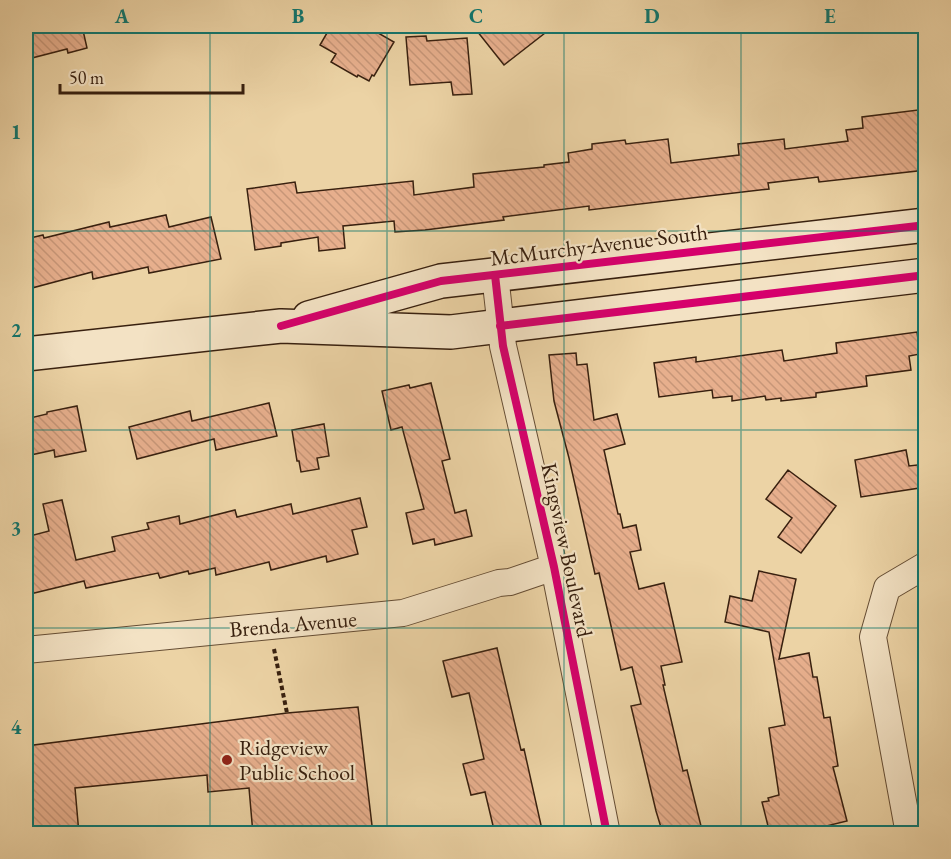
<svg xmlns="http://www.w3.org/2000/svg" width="951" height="859" font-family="'EB Garamond',serif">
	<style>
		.building { fill: url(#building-back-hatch); stroke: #38200f; stroke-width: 1.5 }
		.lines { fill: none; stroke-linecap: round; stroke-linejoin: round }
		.street-casing { stroke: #654d34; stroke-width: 28 }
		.secondary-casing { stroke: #38200f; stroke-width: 36 }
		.path { stroke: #38200f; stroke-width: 4; stroke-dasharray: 4.5 3; stroke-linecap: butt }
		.street { stroke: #f3e2c4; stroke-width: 26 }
		.secondary { stroke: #f3e2c4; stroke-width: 33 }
		.cycleway-casing { stroke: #f3e2c4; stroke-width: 11 }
		.cycleway { stroke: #d6006c; stroke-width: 8 }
		.grid { fill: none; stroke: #0f766e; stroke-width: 1.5; stroke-opacity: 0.55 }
		.poi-dot { fill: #8f2418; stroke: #f3e2c4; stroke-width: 2 }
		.labels { text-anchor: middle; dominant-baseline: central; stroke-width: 4.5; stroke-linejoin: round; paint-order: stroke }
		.street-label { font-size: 22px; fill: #38200f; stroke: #f3e2c4 }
		.poi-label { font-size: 22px; fill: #38200f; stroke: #f3e2c4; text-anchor: start }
		.neatline { fill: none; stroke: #0f766e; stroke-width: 2 }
		.grid-label { font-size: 20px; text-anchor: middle; font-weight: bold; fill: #0f766e }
	</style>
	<defs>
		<pattern id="building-back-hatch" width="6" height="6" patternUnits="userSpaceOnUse" patternTransform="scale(1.5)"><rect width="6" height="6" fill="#e7af8d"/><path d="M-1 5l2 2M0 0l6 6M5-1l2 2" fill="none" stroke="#c79678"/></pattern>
	</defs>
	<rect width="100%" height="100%" fill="#ecd3a5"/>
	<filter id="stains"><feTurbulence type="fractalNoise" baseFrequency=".00333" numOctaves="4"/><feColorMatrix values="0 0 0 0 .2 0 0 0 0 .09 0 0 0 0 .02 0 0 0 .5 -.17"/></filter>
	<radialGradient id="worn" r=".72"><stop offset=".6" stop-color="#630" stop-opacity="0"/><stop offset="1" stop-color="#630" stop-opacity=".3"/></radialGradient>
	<path class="building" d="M26 26H82L87 48 68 53 67 49 28 59 26 49Z
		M331 26H366L394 42 374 76 372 75 369 81 358 75 357 77 331 62 336 54 320 45Z
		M473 26H554L504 65Z
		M426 36 427 41 467 38 472 94 453 95 451 82 410 85 406 37Z
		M926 109V170L819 182 818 177 768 183 769 189 589 210V206L503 217 504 220 425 230 395 232 394 221 343 226 345 248 319 251 318 237 281 243V246L255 250 247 189 295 182 297 193 413 181 414 195 474 187 473 174 544 167V165L569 162 568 153 592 149V144L625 140 626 144 668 139 671 163 739 155 738 144 784 139 785 149 848 141 846 130 863 128 862 117Z
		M166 215 169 227 211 217 221 259 149 273 148 267 93 279 92 272 32 288 28 274H26V239L43 235 44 238 109 222 110 227Z
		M917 332 920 354 909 356 911 370 866 376 867 386 816 393V397L781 401V398L766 400 765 396 732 401V396L713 398 712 390 659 397 654 363 696 357V362L782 350 784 361 837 353 836 343Z
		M576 353 577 365 587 364 594 420 617 414 625 444 604 450 618 514H620L623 528 636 525 641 550 630 552 639 589 664 583 682 662 661 666 665 685H663L683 771 687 770 703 834H663L656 811 631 706 641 704 632 667 621 670 599 573 595 574 569 458 554 401 549 355Z
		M431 383 450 459 442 461 455 513 466 510 472 536 435 545 434 539 413 544 406 513 424 509 402 427 391 430 382 391 409 385 410 388Z
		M269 403 277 436 216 450 214 439 137 459 129 427 190 411 192 421Z
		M77 406 86 451 55 457 54 450 26 456V419L47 414V412Z
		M324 424 329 456 317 458 319 469 301 472 299 461H297L292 430Z
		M906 450 909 466 926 464V487L861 497 855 460Z
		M788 470 836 506 801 553 778 537 792 518 766 499Z
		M360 498 367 527 352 530 358 554 327 562 326 556 271 570 269 562 216 575 215 568 189 574 188 571 160 578 158 573 86 588 84 581 26 595V537L49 531 43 504 62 500 76 560 115 551 112 537 149 529 147 523 179 516 180 524 235 510 237 517 291 504 293 514Z
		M759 571 796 579 779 659 809 653 813 677H817L824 718 830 717 838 766 833 767 847 821 822 827V831L810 834H770L762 802 769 801 768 798 779 795 769 728 785 725 769 632 725 622 730 596 752 601Z
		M497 648 521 750 524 749 543 834H495L485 792 471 795 463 764 484 759 469 693 452 697 443 661Z
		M358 707 373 834H253L249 788 208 792 207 775 75 788 79 834H28L26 809V746L287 713Z"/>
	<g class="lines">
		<g class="street-casing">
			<path id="street" d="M495 275 503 346 554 567 607 834
				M26 650 403 613 499 583 510 582 554 567
				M909 834 873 637 887 588 926 565"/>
		</g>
		<g class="secondary-casing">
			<path id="secondary" d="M309 318 441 281 926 225
				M26 354 281 326 451 332 926 275"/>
		</g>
		<path class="path" d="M274 649 287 713"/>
		<use href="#street" class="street"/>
		<use href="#secondary" class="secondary"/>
		<g class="cycleway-casing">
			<path id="cycleway" d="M495 275 503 346 554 567 607 834
				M281 326 441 281 926 225
				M500 326 926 275"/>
		</g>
		<use href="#cycleway" class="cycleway"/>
	</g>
	<path class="grid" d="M210 26V834M387 26V834M564 26V834M741 26V834M26 231H926M26 430H926M26 628H926"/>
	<circle class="poi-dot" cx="227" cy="760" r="6"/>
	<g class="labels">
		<g class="street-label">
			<text transform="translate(599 245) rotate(-7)">McMurchy Avenue South</text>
			<text transform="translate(567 550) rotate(78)">Kingsview Boulevard</text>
			<text transform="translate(293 624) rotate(-5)">Brenda Avenue</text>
		</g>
		<g class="poi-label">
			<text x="239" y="747">Ridgeview<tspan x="239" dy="25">Public School</tspan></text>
		</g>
	</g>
	<rect width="951" height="859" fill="none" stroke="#ecd3a5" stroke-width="66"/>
	<path d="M60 84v9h183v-9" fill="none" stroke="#38200f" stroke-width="3"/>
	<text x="69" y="84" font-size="18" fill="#38200f" stroke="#f3e2c4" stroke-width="4.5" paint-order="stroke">50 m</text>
	<rect x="33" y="33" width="885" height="793" class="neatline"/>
	<g class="grid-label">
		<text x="122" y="23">A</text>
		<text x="298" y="23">B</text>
		<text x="476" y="23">C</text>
		<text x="652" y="23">D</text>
		<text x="830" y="23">E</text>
		<text x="16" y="139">1</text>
		<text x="16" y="337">2</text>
		<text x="16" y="535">3</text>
		<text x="16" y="734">4</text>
	</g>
	<rect width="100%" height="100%" filter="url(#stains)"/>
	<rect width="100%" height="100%" fill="url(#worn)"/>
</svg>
